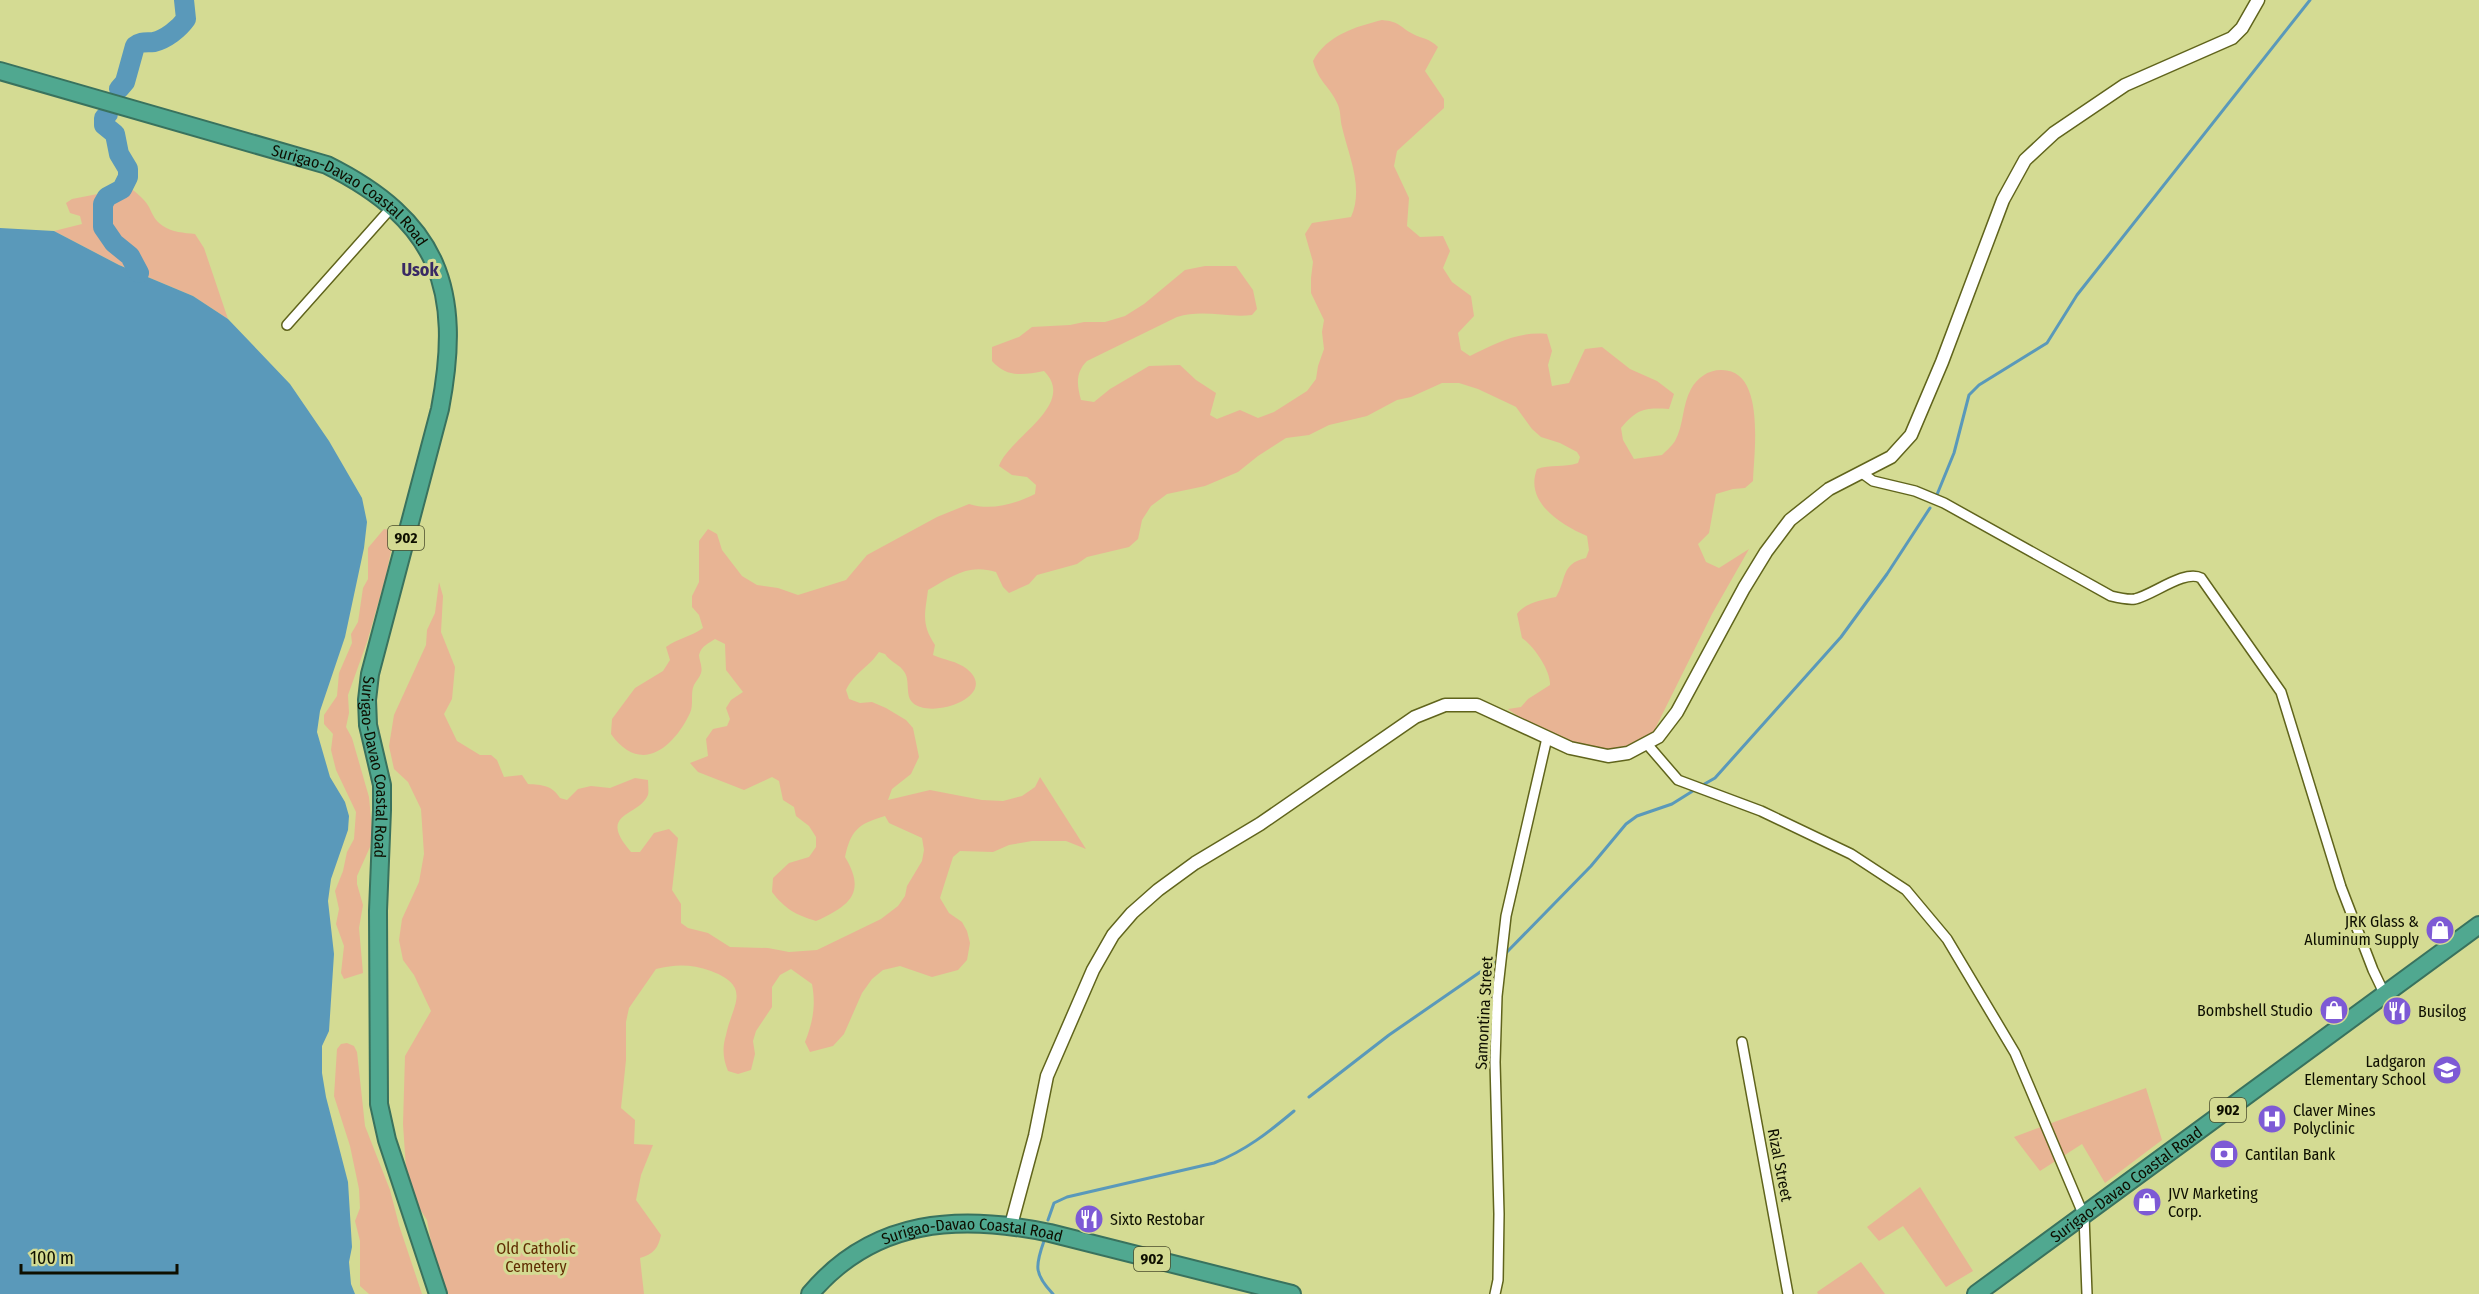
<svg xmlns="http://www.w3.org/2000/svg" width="2479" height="1294" font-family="'Fira Sans Condensed',sans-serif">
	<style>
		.green { fill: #e8b494 }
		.water { fill: #5a99ba }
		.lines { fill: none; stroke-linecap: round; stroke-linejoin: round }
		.stream { stroke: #5a99ba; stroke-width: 3 }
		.river { stroke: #5a99ba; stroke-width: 20 }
		.street-casing { stroke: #60641c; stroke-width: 12 }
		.secondary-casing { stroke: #60641c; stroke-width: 15 }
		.highway-casing { stroke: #39725e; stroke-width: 20 }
		.street { stroke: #fff; stroke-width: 9 }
		.secondary { stroke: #fff; stroke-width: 12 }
		.highway { stroke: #50a890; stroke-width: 16 }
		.labels { text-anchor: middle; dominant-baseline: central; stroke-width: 6; stroke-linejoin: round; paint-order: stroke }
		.shield { fill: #d4db93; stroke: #494c2c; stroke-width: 1.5 }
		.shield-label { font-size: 15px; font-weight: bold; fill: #0e0f00 }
		.street-label { font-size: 16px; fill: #0e0f00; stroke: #d4db93 }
		.poi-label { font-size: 16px; fill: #0e0f00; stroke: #d4db93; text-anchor: start }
		.park-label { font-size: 16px; fill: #602d02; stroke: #d4db93 }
		.neighbourhood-label { font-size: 18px; font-weight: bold; fill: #392964; stroke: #d4db93 }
	</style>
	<rect width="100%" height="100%" fill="#d4db93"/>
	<path class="green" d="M1382 20C1401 22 1398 26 1413 34 1423 39 1429 38 1438 47L1425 71 1444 99V108L1397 151 1394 166 1409 198 1407 226 1420 237 1443 236 1450 251 1443 268 1452 282 1471 296 1474 316 1458 333 1461 350 1470 356C1495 344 1518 331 1547 334L1552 351 1548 365 1552 386 1569 383 1585 349 1602 347 1630 369 1657 381 1674 394 1669 409C1644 407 1637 409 1621 428L1623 440 1634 459 1662 455C1666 451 1672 446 1675 441 1684 425 1682 405 1691 389 1697 378 1708 370 1721 370 1766 369 1754 452 1753 481L1745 488 1733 489 1716 494 1709 533 1698 544 1706 562 1719 568 1749 549 1712 614 1654 731C1621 761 1589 750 1553 734 1536 727 1522 720 1508 709L1521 707 1528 699 1550 685C1551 671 1534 646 1522 638L1517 614C1526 602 1542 600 1556 597 1567 580 1560 564 1586 558L1589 550 1587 536C1561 525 1524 502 1537 469 1550 464 1564 468 1578 463L1580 457 1577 452 1560 443 1541 437 1532 429 1516 407 1512 405 1478 389 1459 383H1442L1411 397 1397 400 1367 416 1329 425 1309 435 1286 438 1258 456 1238 472 1205 486 1167 494 1151 506 1142 520 1138 539 1129 547 1087 557 1077 564 1037 575 1029 584 1009 593 1003 587 996 572C968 563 951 577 928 590 925 614 921 624 935 645L933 655C944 660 957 661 967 669 1000 696 932 720 913 703 905 696 910 682 905 673 900 664 890 662 885 654L879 652C868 668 855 672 846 690L849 699 860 703 872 702 886 708 906 720 913 728 919 757 911 774 892 789 888 800 930 790 982 800 1003 801 1022 796 1035 787 1040 777 1086 849 1066 841H1032L1009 845 993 852 960 851 953 857 940 898 949 913 962 922 967 931 970 943 967 960 958 970 932 977 900 966 883 970 872 979 862 993 844 1034 833 1046 810 1052 805 1042C813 1022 816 1005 812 984L791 969 780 975 772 987V1007L756 1031 753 1041 755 1054 751 1070 738 1074 728 1071C723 1059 722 1048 726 1035 732 1005 753 987 711 971 691 964 676 964 656 969L629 1008 626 1022V1060L621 1108 635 1120 634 1144 653 1145 641 1175 636 1200 661 1235C658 1249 653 1254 640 1258L644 1294H446L435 1263 427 1220 419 1208 411 1187 406 1169 403 1124 405 1056 431 1011 414 975 403 960 399 940 402 919 419 882 424 854 421 809 408 782 394 769 389 746 394 715 426 645 427 630 435 613 439 582 443 596 441 632 455 667 452 699 444 714 457 741 480 755H491L497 760 504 777 522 775 528 784C542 785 552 785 560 798L567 800 578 789 591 786 610 788 635 778 648 780C648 785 649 791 648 795 639 817 596 812 631 852H640L654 833 669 829 678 838 672 890 681 904V923L688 928 708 933 730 947 768 948 789 952 817 950 881 919 898 906 905 896 907 886 922 861 924 850 922 838 889 823 885 816C858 824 851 830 845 857 867 893 849 906 816 921 796 915 785 909 772 892L773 878 789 863 809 857 816 847V837L809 826 796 816 794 807 783 800 779 781 772 777 744 790 698 772 690 763 708 756 706 739 713 729 727 726 730 719 726 708 731 700 743 692 726 670 725 644 715 639C709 643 701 646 699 655 699 660 703 667 701 673 700 677 696 681 694 685 690 693 694 704 690 713 673 749 640 775 611 734L612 719 635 688 663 671 670 660 666 647C678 638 691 637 703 628L699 615 692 607V596L699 582V541L708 529 717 534 722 550 742 576 757 585 778 588 798 595 846 580 867 555 937 517 969 504C991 511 1015 504 1035 494L1036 485 1027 477 1012 475 999 466C1008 438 1078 405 1044 371 1023 375 1007 378 992 361V347L1019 337 1032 327 1070 325 1084 322H1105L1125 316 1144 304 1185 270 1205 266H1236L1253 290 1257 309 1252 315C1227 318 1203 309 1177 317L1087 361C1075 373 1077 385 1081 400L1094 402 1110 389 1149 366 1180 365 1196 380 1216 393 1210 415 1217 419 1240 410 1258 418 1274 412 1307 391 1316 379 1318 366 1324 349 1322 332 1324 320 1311 293V278L1313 262 1305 234 1312 223 1351 217C1364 188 1349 157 1342 127 1340 120 1341 112 1338 105 1330 86 1319 83 1313 61 1327 35 1355 27 1382 20Z
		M121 184C130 186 145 199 149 207 153 215 155 221 163 226 172 232 184 233 195 234L204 248 228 319 193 296 119 265 54 231 82 224 80 216 70 213 66 203 72 199 108 192Z
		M384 529 391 530 393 541 386 576 367 642 348 695 349 713 346 727 352 738 369 797 372 829 370 847 357 876V884L363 905 359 928 363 973 344 979 341 973 344 946 336 924 339 909 335 891 343 871 347 852 354 839 356 812 336 770 331 750 333 734 324 724V715L337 696 339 673 352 643 351 634 358 622 363 588 368 579V548Z
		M347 1043 354 1046 357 1052 365 1126 390 1190 399 1225 422 1294H369L360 1286V1241L355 1221 360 1208 359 1189 350 1146 334 1096 337 1049 341 1044Z
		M2146 1088 2162 1140 2105 1183 2082 1144 2040 1171 2014 1137Z
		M1920 1187 1973 1271 1946 1287 1903 1226 1879 1241 1867 1227Z
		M1861 1262 1885 1294H1818L1817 1292Z"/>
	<path class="water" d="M0 228 54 231 119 265 193 296 228 319 290 384 329 441 362 498 367 522 364 548 345 637 320 711 317 732 330 777 345 802 349 816 348 830 331 879 328 901 334 954 329 1031 322 1046V1073L326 1097 348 1182 352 1247 349 1262 351 1284 355 1294H0Z"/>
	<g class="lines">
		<path class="stream" d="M1936 497 1954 453 1969 395 1979 385 2047 343 2077 295 2310 0
			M1701 786 1715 778 1841 637 1887 574 1930 508
			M1504 955 1591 866 1626 824 1637 816 1672 804 1696 789
			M1309 1097 1389 1035 1499 959
			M1048 1220 1054 1203 1067 1197 1214 1163C1245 1151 1269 1132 1294 1111
			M1044 1241C1035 1266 1034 1274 1053 1294"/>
		<path class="river" d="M119 89 125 82 135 46C141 41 147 43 154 42 166 39 179 29 186 19L184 0
			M108 114 104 118V125L115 134 119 154 128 169V177L122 189 107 197 103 204V227L114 243 130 256 139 273"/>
		<g class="street-casing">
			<path id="street" d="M287 325 392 207
				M1862 473 1873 481 1915 491 1944 503 2111 596C2119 598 2127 600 2135 599 2153 595 2185 569 2201 578L2281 692 2341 887 2373 970 2385 995
				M1647 744 1678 780 1761 811 1851 854 1906 890 1947 939 2015 1053 2084 1216 2087 1294
				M1742 1042 1788 1294
				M1495 1294 1498 1280 1499 1214 1495 1062 1497 996 1506 916 1547 738"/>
		</g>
		<g class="secondary-casing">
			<path id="secondary" d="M1011 1225 1035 1136 1047 1076 1093 970 1113 935 1132 913 1158 890 1195 863 1260 824 1415 717 1445 705H1477L1570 748 1608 756 1628 753 1658 737 1677 712 1744 588 1766 552 1790 520 1829 489 1891 457 1911 435 1942 362 2003 200 2025 160 2054 133 2125 85 2232 38 2242 28 2258 0"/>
		</g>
		<g class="highway-casing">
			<g id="highway">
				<path id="s1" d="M0 71 327 165C439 221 463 289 440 409L370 674 367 700 368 725 382 785V810L378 911 379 1104 387 1140 438 1294"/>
				<path id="s2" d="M810 1294C874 1218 960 1214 1050 1233L1292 1294"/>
				<path id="s3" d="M1976 1294 2479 925"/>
			</g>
		</g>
		<use href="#street" class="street"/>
		<use href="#secondary" class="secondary"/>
		<use href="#highway" class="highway"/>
	</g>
	<defs>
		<g id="shop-disc" transform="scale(1.5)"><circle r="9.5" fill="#7d5ad5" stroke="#d4db93"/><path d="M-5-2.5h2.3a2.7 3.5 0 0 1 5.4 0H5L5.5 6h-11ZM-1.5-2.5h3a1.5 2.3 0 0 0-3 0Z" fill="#fff"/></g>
		<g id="restaurant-disc" transform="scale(1.5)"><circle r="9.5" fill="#7d5ad5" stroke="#d4db93"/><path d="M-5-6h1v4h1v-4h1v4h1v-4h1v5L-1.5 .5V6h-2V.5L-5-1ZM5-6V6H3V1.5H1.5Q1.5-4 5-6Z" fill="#fff"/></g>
		<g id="school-disc" transform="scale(1.5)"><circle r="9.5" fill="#7d5ad5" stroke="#d4db93"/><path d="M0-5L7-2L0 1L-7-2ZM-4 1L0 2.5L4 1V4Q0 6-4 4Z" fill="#fff"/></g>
		<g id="hospital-disc" transform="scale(1.5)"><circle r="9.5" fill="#7d5ad5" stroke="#d4db93"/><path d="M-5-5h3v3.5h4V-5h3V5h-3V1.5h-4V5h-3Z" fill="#fff"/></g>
		<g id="bank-disc" transform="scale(1.5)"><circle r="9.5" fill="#7d5ad5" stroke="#d4db93"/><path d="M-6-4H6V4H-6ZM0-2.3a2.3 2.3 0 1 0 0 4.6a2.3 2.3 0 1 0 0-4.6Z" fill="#fff"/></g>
	</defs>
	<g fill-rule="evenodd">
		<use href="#shop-disc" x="2440" y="930"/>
		<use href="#shop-disc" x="2334" y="1010"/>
		<use href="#restaurant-disc" x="2397" y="1011"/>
		<use href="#school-disc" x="2447" y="1070"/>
		<use href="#hospital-disc" x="2272" y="1119"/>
		<use href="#bank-disc" x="2224" y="1154"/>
		<use href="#shop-disc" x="2147" y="1202"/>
		<use href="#restaurant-disc" x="1089" y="1219"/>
	</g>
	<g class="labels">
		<g class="shield">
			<rect x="388" y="526" width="36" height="24" rx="4.5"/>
			<rect x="2210" y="1098" width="36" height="24" rx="4.5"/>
			<rect x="1134" y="1247" width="36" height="24" rx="4.5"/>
		</g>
		<g class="shield-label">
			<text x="406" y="538">902</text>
			<text x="2228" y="1110">902</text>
			<text x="1152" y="1259">902</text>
		</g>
		<g class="street-label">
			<text stroke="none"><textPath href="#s1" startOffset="375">Surigao-Davao Coastal Road</textPath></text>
			<text stroke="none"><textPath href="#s1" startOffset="1005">Surigao-Davao Coastal Road</textPath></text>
			<text transform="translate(1484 1013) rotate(-87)">Samontina Street</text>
			<text transform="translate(1780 1165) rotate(79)">Rizal Street</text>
			<text stroke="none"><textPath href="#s3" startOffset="186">Surigao-Davao Coastal Road</textPath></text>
			<text stroke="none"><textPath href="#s2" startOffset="183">Surigao-Davao Coastal Road</textPath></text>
		</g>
		<g class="poi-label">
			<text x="2419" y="921" text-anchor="end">JRK Glass &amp;<tspan x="2419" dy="18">Aluminum Supply</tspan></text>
			<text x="2313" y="1010" text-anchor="end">Bombshell Studio</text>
			<text x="2418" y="1011">Busilog</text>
			<text x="2426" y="1061" text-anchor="end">Ladgaron<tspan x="2426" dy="18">Elementary School</tspan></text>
			<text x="2293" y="1110">Claver Mines<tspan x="2293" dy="18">Polyclinic</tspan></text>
			<text x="2245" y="1154">Cantilan Bank</text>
			<text x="2168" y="1193">JVV Marketing<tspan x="2168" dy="18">Corp.</tspan></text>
			<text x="1110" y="1219">Sixto Restobar</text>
		</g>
		<g class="park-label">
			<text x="536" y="1248">Old Catholic<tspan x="536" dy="18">Cemetery</tspan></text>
		</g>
		<g class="neighbourhood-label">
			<text x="420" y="270">Usok</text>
		</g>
	</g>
	<path d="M21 1264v9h156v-9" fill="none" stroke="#0e0f00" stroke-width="3"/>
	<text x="30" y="1264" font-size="18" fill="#0e0f00" stroke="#d4db93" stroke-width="4.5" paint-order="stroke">100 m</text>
</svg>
